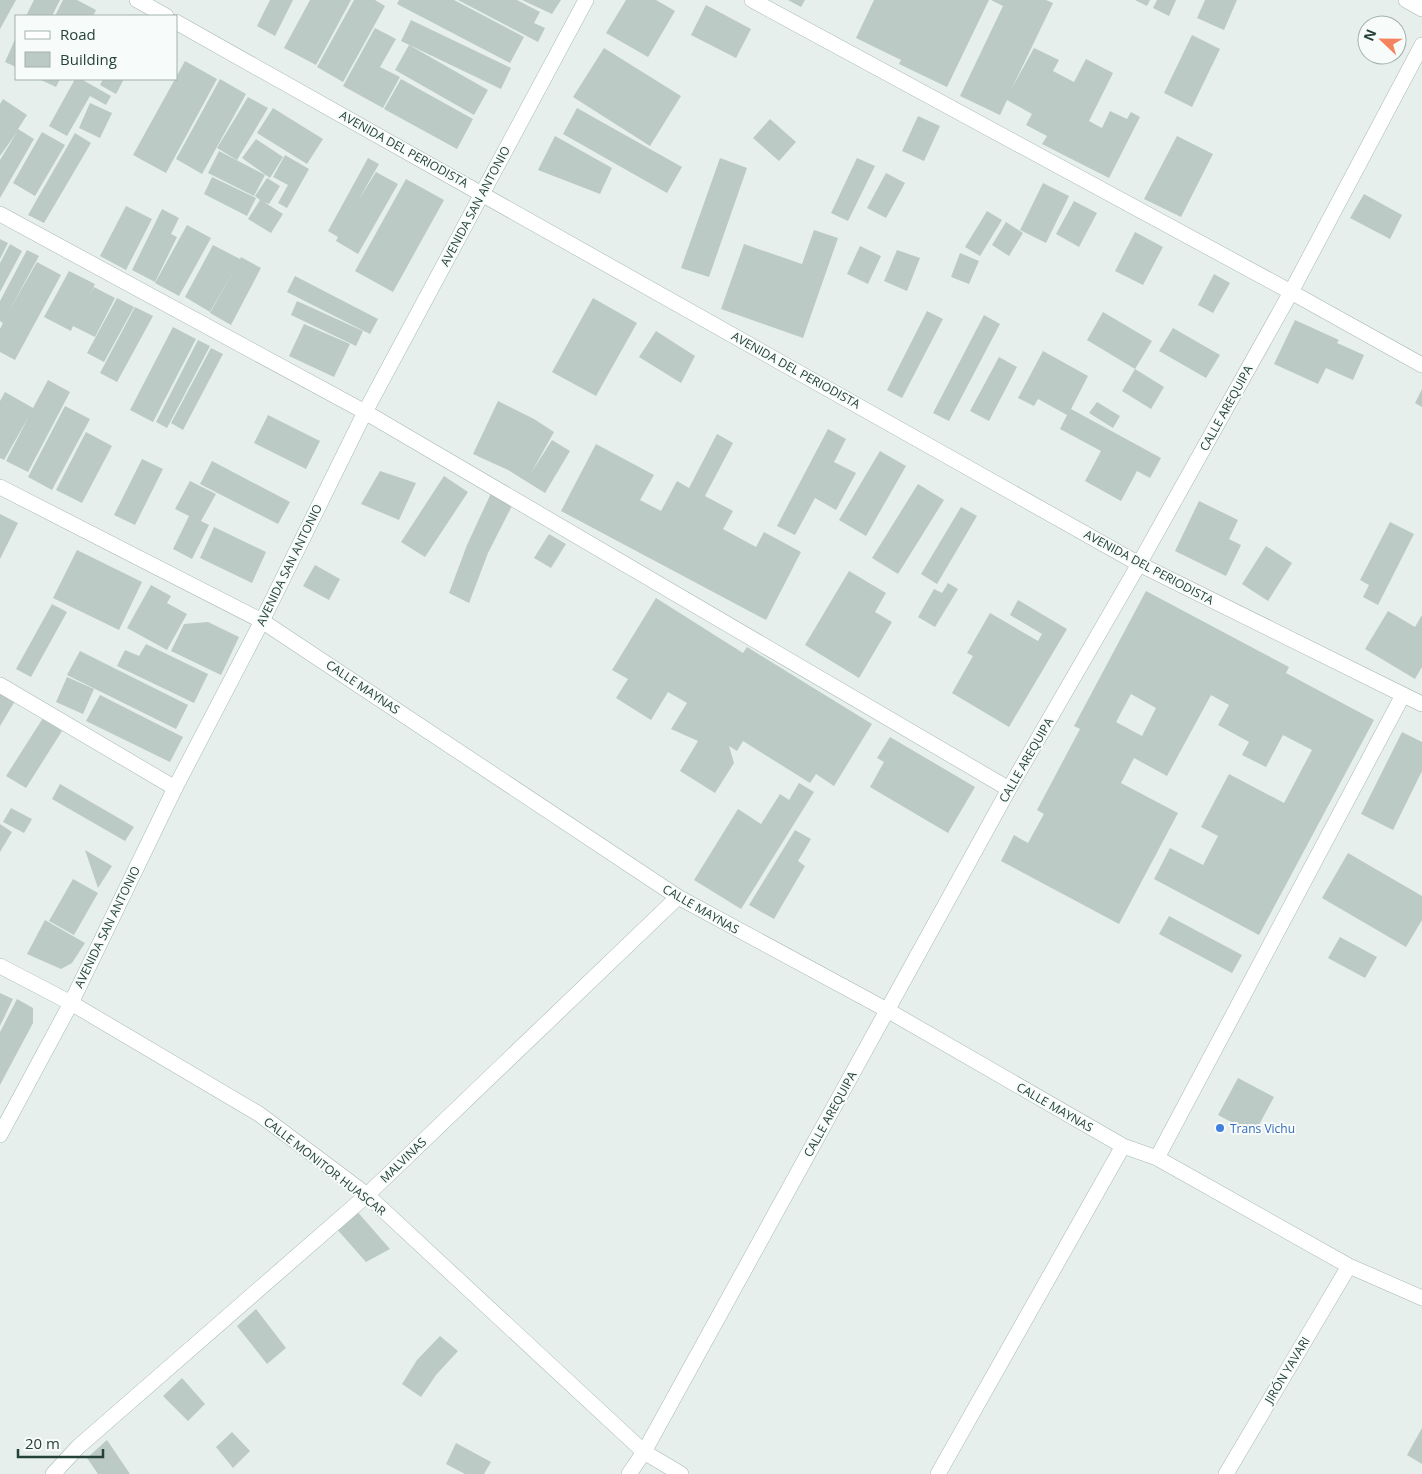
<svg xmlns="http://www.w3.org/2000/svg" width="1422" height="1474" font-family="'Open Sans',sans-serif">
	<style>
		.building { fill: #bbcac4; fill-rule: evenodd }
		.lines { fill: none; stroke-linecap: round; stroke-linejoin: round }
		.street-casing { stroke: #a8b8b2; stroke-width: 16 }
		.secondary-casing { stroke: #a4bbb3; stroke-width: 16 }
		.street { stroke: #fff; stroke-width: 15 }
		.secondary { stroke: #fff; stroke-width: 15 }
		.shop-dot { fill: #3f7fe0; stroke: #f7fbf9; stroke-width: 2 }
		.labels { text-anchor: middle; dominant-baseline: central; stroke-width: 4; stroke-linejoin: round; paint-order: stroke }
		.street-label { font-size: 12px; fill: #24423a; stroke: #f7fbf9 }
		.shop-label { font-size: 12px; fill: #366cbe; stroke: #f7fbf9; text-anchor: start }
	</style>
	<rect width="100%" height="100%" fill="#e6efeb"/>
	<path class="building" d="M0 0H16L0 29Z
		M34 0H60L52 16H26Z
		M63 0H77L96 10 93 16H55Z
		M270 0H293L275 36 257 26Z
		M310 0H351L316 65 284 48Z
		M354 0H375L385 6 343 82 317 67Z
		M399 0H454L524 37 510 63 397 4Z
		M458 0H517L540 12 534 23 545 28 538 42Z
		M522 0H561L552 14Z
		M626 0H656L675 11 648 57 606 33Z
		M788 0H805L801 7Z
		M874 0H989L947 87 899 64 901 60 856 38Z
		M991 0H1046L1053 3 1012 88 1034 48 1059 60 1053 71 1074 82 1086 59 1113 73 1089 121 1102 128 1110 111 1127 119 1131 112 1140 117 1109 178 1042 144 1047 136 1026 125 1032 114 1007 100 1000 115 960 96 1003 6Z
		M1135 0H1150L1147 6Z
		M1157 0H1176L1169 16 1153 8Z
		M1205 0H1237L1224 30 1197 18Z
		M706 5 751 29 736 58 691 35Z
		M411 20 511 68 501 89 401 41Z
		M375 28 396 39 380 67 400 77 383 108 343 86Z
		M1192 35 1220 49 1192 107 1164 93Z
		M16 37V67L5 62Z
		M409 45 488 90 474 115 395 70Z
		M604 48 681 96 650 146 573 97Z
		M185 61 217 79 166 173 133 155Z
		M39 79H60L56 87Z
		M75 79H81L111 96 106 105 90 96 67 136 49 126Z
		M103 79H124L116 94 100 85Z
		M220 79 246 94 202 174 176 159Z
		M401 79 473 119 457 149 384 109Z
		M248 97 268 108 237 160 217 148Z
		M3 99 27 115 18 129 34 139 0 198V160L17 132 0 156V104Z
		M90 103 112 113 100 138 79 128Z
		M273 108 323 139 307 164 257 133Z
		M577 108 682 167 667 193 563 134Z
		M918 116 940 126 924 161 902 151Z
		M770 119 796 142 779 161 753 138Z
		M42 132 65 145 35 196 13 183Z
		M75 133 91 143 44 223 28 215Z
		M555 136 612 168 600 194 538 170Z
		M1177 136 1213 154 1181 217 1144 199Z
		M256 139 283 157 270 178 242 158Z
		M219 151 265 175 254 196 208 173Z
		M285 155 309 169 287 208 278 203 288 185 273 177Z
		M368 158 379 164 358 201 376 172 398 184 358 254 336 241 338 237 328 231Z
		M720 158 747 168 709 277 681 268Z
		M857 158 875 166 848 221 831 213Z
		M886 173 905 183 886 218 867 208Z
		M212 177 256 198 247 216 204 194Z
		M267 178 280 186 269 204 264 202 283 214 271 233 248 219 260 200 255 196Z
		M406 179 444 200 393 292 355 271Z
		M1043 183 1069 196 1046 243 1020 230Z
		M1364 194 1402 215 1390 239 1350 218Z
		M1074 201 1097 213 1079 247 1056 234Z
		M126 206 152 219 126 270 100 256Z
		M162 209 179 218 171 234 177 237 155 282 132 270Z
		M987 211 1002 220 980 256 965 247Z
		M1006 222 1023 233 1009 256 992 245Z
		M187 225 211 238 179 296 155 283Z
		M814 230 838 238 803 338 721 309 744 244 802 264Z
		M1135 232 1163 247 1143 285 1115 271Z
		M0 239 8 243 0 259Z
		M10 244 22 251 0 292V263Z
		M213 245 240 259 241 257 261 268 231 325 210 313 237 265 210 312 185 297Z
		M860 246 881 256 868 284 847 274Z
		M27 250 39 256 9 311 37 262 61 275 15 360 0 352V329L3 323 0 321V301Z
		M897 250 920 258 907 291 884 281Z
		M960 253 979 261 969 284 951 277Z
		M69 271 95 284 89 296 94 287 115 298 95 337 73 326 71 331 44 317Z
		M1214 274 1230 283 1213 313 1198 305Z
		M295 276 378 319 370 334 287 292Z
		M117 298 134 307 104 362 87 353Z
		M593 298 637 323 596 396 552 372Z
		M297 301 363 331 356 346 291 315Z
		M135 307 153 316 117 382 100 373Z
		M927 311 943 319 902 398 887 390Z
		M1103 312 1152 341 1135 369 1087 340Z
		M984 315 1000 324 949 421 933 413Z
		M1295 320 1339 340 1337 343 1364 355 1353 380 1326 368 1318 384 1274 364Z
		M304 324 350 344 334 377 289 356Z
		M173 327 196 339 153 422 130 410Z
		M1173 328 1220 355 1206 378 1159 351Z
		M656 331 695 356 681 383 639 357Z
		M198 340 210 346 167 428 156 422Z
		M211 348 223 354 183 430 171 423Z
		M1043 351 1088 376 1071 409 1161 458 1150 478 1137 471 1121 501 1085 481 1101 451 1060 429 1067 415 1038 399 1034 406 1018 398Z
		M999 357 1017 367 989 421 970 411Z
		M1135 369 1164 387 1151 409 1122 391Z
		M48 380 70 392 28 472 6 461 29 416 4 460 0 458V401L5 392 33 408Z
		M1422 389V407L1415 403Z
		M498 401 534 419 554 432 531 473 552 440 570 451 545 493 508 470 473 454Z
		M1097 402 1120 416 1113 428 1089 413Z
		M65 406 90 419 52 490 28 477Z
		M268 415 320 441 306 469 254 443Z
		M828 429 846 439 834 462 856 473 836 510 815 498 795 535 777 526Z
		M86 432 112 446 82 503 56 490Z
		M717 434 733 443 705 496 733 511 723 529 756 547 764 532 801 552 766 620 561 511 596 444 654 475 640 500 661 511 677 481 689 488Z
		M880 451 906 466 866 536 839 520Z
		M142 459 163 469 135 525 114 515Z
		M212 461 290 502 278 524 200 484Z
		M380 471 416 483 399 520 361 504Z
		M444 476 468 492 425 557 401 542Z
		M190 481 216 494 201 521 209 525 192 559 173 549 189 516 175 509Z
		M918 484 944 500 898 574 872 558Z
		M493 489 514 502 488 553 469 603 449 593 467 545Z
		M1199 501 1238 520 1229 539 1241 545 1226 576 1175 551Z
		M961 507 977 516 937 584 921 574Z
		M0 514 18 523 0 559Z
		M1390 522 1414 534 1378 605 1363 597 1369 585 1360 580Z
		M214 527 266 552 252 583 200 558Z
		M549 534 566 544 551 568 534 558Z
		M1266 546 1292 563 1268 601 1242 584Z
		M77 550 142 582 119 630 53 598Z
		M315 565 340 579 329 600 303 586Z
		M849 571 886 593 875 612 892 622 859 678 805 645Z
		M948 583 958 589 935 627 918 617 934 589 942 593Z
		M151 585 171 596 167 603 187 614 167 650 127 628Z
		M1146 591 1289 667 1286 673 1374 720 1259 935 1154 879 1170 848 1203 865 1218 836 1201 827 1229 774 1284 803 1312 750 1283 735 1266 767 1242 755 1249 742 1218 725 1229 705 1211 695 1167 776 1134 758 1121 783 1178 813 1119 924 1001 861 1014 835 1028 843 1044 814 1037 810 1080 729 1074 726ZM1131 694 1156 708 1142 736 1116 722Z
		M656 598 743 653 747 647 872 724 834 786 816 774 810 783 743 741 737 751 729 746 734 763 715 793 680 771 698 741 671 729 687 703 668 692 651 720 616 698 628 679 612 670Z
		M1018 600 1067 629 1009 727 952 693 973 656 967 653 990 613 1038 641 1042 634 1010 615Z
		M52 604 67 612 31 677 16 669Z
		M1388 611 1415 627 1422 615V667L1415 679 1365 649Z
		M208 622 239 637 221 675 171 651 184 624Z
		M146 644 208 674 194 703 117 666 125 650 139 656Z
		M80 651 188 705 176 729 67 675Z
		M67 677 94 689 83 714 56 702Z
		M0 692 15 701 0 726Z
		M100 695 183 737 170 762 86 721Z
		M43 718 62 731 26 788 6 776Z
		M1402 732 1422 742V771L1393 830 1361 814Z
		M890 737 975 787 948 833 870 787 884 762 877 758Z
		M799 783 814 792 741 909 694 880 738 809 761 824 780 794 789 800Z
		M60 784 134 827 125 841 52 799Z
		M11 808 32 819 24 833 3 822Z
		M0 824 12 832 0 852Z
		M795 830 811 839 798 861 805 866 774 919 749 905Z
		M85 850 112 866 98 888Z
		M1348 853 1422 896V920L1406 947 1322 898Z
		M73 879 98 893 74 935 49 921Z
		M1169 916 1242 955 1232 973 1159 934Z
		M45 920 85 943 72 963 61 969 27 954Z
		M1340 937 1377 957 1365 978 1328 958Z
		M0 993 13 999 0 1026Z
		M17 999 33 1008V1023L0 1085V1032Z
		M1238 1078 1274 1097 1254 1134 1218 1115Z
		M355 1209 390 1249 366 1262 335 1227Z
		M256 1309 286 1348 267 1364 237 1326Z
		M440 1336 458 1351 436 1375 421 1397 402 1384 417 1360Z
		M182 1378 205 1404 188 1421 163 1396Z
		M1422 1428V1464L1407 1455Z
		M232 1432 250 1451 233 1468 216 1447Z
		M107 1440 130 1474H98L87 1458Z
		M456 1443 491 1462 484 1474H465L446 1464Z"/>
	<g class="lines">
		<g class="street-casing">
			<path id="street" d="M137 0 166 16
				M752 0 1291 292 1422 365
				M1406 0 1422 9
				M176 22 1139 564 1422 704
				M0 214 365 412 1009 789
				M0 487 262 621 678 897 887 1010 1123 1146 1157 1158 1349 1266 1422 1298
				M0 685 175 788
				M0 966 71 1003 259 1114 367 1195 644 1452 681 1474
				M1157 1158 1403 695
				M53 1474 78 1447 367 1195 678 897
				M629 1474 644 1452 1009 789 1139 564 1291 292 1422 45
				M938 1474 1123 1146
				M1226 1474 1349 1266"/>
		</g>
		<g class="secondary-casing">
			<path id="secondary" d="M0 1135 71 1003 175 788 262 621 365 412 586 0"/>
		</g>
		<use href="#street" class="street"/>
		<use href="#secondary" class="secondary"/>
	</g>
	<circle class="shop-dot" cx="1220" cy="1128" r="5"/>
	<g class="labels">
		<g class="street-label">
			<text transform="translate(404 149) rotate(29)">AVENIDA DEL PERIODISTA</text>
			<text transform="translate(475 206) rotate(-62)">AVENIDA SAN ANTONIO</text>
			<text transform="translate(796 370) rotate(29)">AVENIDA DEL PERIODISTA</text>
			<text transform="translate(1226 408) rotate(-61)">CALLE AREQUIPA</text>
			<text transform="translate(289 565) rotate(-64)">AVENIDA SAN ANTONIO</text>
			<text transform="translate(1149 567) rotate(28)">AVENIDA DEL PERIODISTA</text>
			<text transform="translate(363 687) rotate(34)">CALLE MAYNAS</text>
			<text transform="translate(1026 760) rotate(-60)">CALLE AREQUIPA</text>
			<text transform="translate(701 909) rotate(30)">CALLE MAYNAS</text>
			<text transform="translate(107 927) rotate(-64)">AVENIDA SAN ANTONIO</text>
			<text transform="translate(1055 1107) rotate(30)">CALLE MAYNAS</text>
			<text transform="translate(830 1114) rotate(-61)">CALLE AREQUIPA</text>
			<text transform="translate(403 1160) rotate(-44)">MALVINAS</text>
			<text transform="translate(325 1166) rotate(38)">CALLE MONITOR HUASCAR</text>
			<text transform="translate(1287 1370) rotate(-59)">JIRÓN YAVARI</text>
		</g>
		<g class="shop-label">
			<text x="1230" y="1128">Trans Vichu</text>
		</g>
	</g>
	<rect x="15" y="15" width="162" height="65" fill="#f7fbf9" stroke="#a3b1ad"/>
	<rect x="25" y="31" width="25" height="8" fill="#ffffff" stroke="#a3b1ad"/>
	<text x="60" y="40" font-size="15" fill="#24423a">Road</text>
	<rect x="25" y="52" width="25" height="15" fill="#bbcac4" stroke="#a3b1ad"/>
	<text x="60" y="65" font-size="15" fill="#24423a">Building</text>
	<g transform="translate(1382 40) rotate(292)"><circle r="24" fill="#f7fbf9" stroke="#a3b1ad"/>
	<path d="M0-4L9 19L0 12L-9 19Z" fill="#f4845f"/>
	<text y="-8" font-size="14" font-weight="bold" text-anchor="middle" fill="#24423a">N</text>
	</g>
	<path d="M18 1449v8h85v-8" fill="none" stroke="#24423a" stroke-width="2.5"/>
	<text x="25" y="1449" font-size="15" fill="#24423a" stroke="#f7fbf9" stroke-width="4" paint-order="stroke">20 m</text>
</svg>
